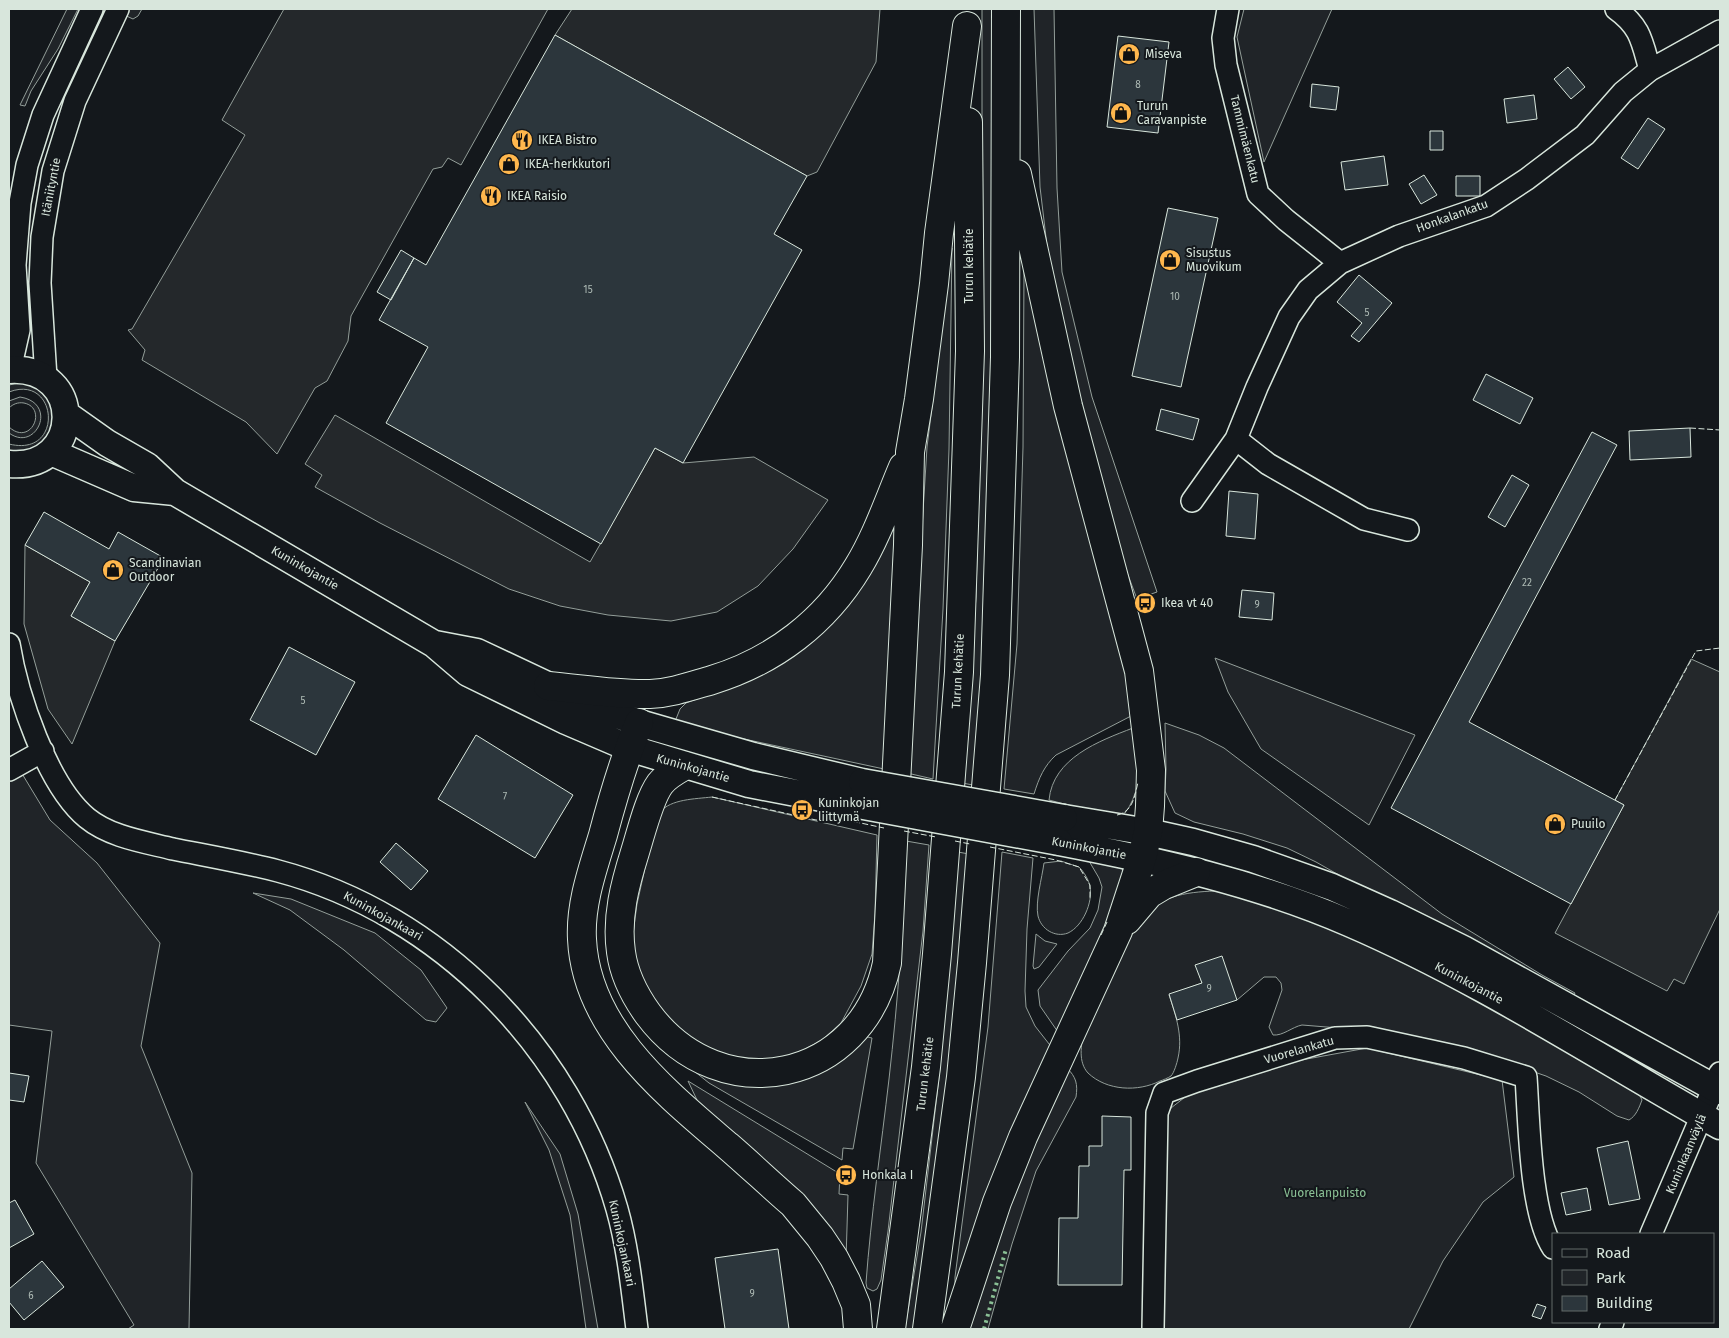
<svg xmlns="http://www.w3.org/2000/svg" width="1729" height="1338" font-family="'Fira Sans',sans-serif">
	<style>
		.green { fill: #202428; stroke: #939e99 }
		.parking { fill: #24282b; stroke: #939e99 }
		.building { fill: #2c363c; stroke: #d8e6dc }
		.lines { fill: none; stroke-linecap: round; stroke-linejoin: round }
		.minor-casing { stroke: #d8e6dc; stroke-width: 24 }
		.major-casing { stroke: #d8e6dc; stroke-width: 29 }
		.highway-casing { stroke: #d8e6dc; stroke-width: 30 }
		.minor { stroke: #14181c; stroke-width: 21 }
		.major { stroke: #14181c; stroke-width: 26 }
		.highway { stroke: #14181c; stroke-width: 28 }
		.major-bridge-casing { stroke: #d8e6dc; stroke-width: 29; stroke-linecap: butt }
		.major-bridge { stroke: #14181c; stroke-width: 26 }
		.hedge { stroke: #8ac095; stroke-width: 4; stroke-dasharray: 2.5 4; stroke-linecap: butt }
		.fence { stroke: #d8e6dc; stroke-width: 1; stroke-dasharray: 6 2.5; stroke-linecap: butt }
		.labels { text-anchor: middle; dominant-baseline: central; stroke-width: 4; stroke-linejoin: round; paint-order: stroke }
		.number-label { font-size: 10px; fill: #adbab4 }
		.poi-label { font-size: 12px; fill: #d8e6dc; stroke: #14181c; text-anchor: start }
		.street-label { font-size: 12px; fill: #d8e6dc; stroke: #14181c }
		.park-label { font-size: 12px; fill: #8ac095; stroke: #14181c }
	</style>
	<rect width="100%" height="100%" fill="#14181c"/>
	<path class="green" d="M67 9H78L58 49 31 91 25 106 20 105Z
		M124 9H142L138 16 133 19 122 14Z
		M982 9H992C991 267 996 527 973 785L962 783 976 597 979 476 982 313Z
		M1034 9H1054L1057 188 1062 272 1092 397 1157 592 1137 599 1107 519 1050 271 1040 187Z
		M1244 9H1332L1264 162 1237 37Z
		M952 248 949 449 943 609 933 779 907 773 927 447Z
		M1024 269 1124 658 1131 716 1056 755C1044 766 1039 778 1034 794L1004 789 1017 644 1023 447Z
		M19 383C74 390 59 462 9 450V444C65 458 58 373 9 392V385Z
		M20 397C59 403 36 453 9 433V427C31 447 48 408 24 403 18 402 13 404 9 408V401Z
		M895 522 884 769 674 724 680 709 686 703 766 673 795 654 836 619 871 571Z
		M1215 658 1415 735 1369 825 1261 749 1228 692Z
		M1165 723 1199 735 1224 748 1442 914 1542 975 1575 993 1574 995 1537 980 1383 900 1316 862 1287 848 1243 834 1194 822 1175 813 1165 791 1166 769Z
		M1133 728C1135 735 1138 743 1139 751 1142 771 1137 798 1125 813L1107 815 1049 800C1053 758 1099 741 1133 728Z
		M21 772 50 820 97 863 160 943 141 1046 192 1173 189 1329H128L134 1325 36 1163 52 1031 9 1025V781Z
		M712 797 877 835 875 913 872 954 861 986 841 1023 822 1040 794 1055 771 1059 743 1060 716 1055 688 1040 652 1001 633 957V934L637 904 645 868 660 812C671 799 695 799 712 797Z
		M906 841 929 845 923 931 888 1231 881 1280 877 1289 873 1291 867 1288 866 1283C871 1215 881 1148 889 1079 898 1000 904 920 906 841Z
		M958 852 969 854 949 1070 915 1329H905L921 1232 940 1069Z
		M1002 852 1033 858 1027 929 1025 991 1026 1007 1035 1026 1053 1049 955 1290V1277L988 1027Z
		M1061 861 1079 867C1084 872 1089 880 1090 887 1093 902 1083 926 1068 933 1055 938 1041 929 1038 916 1035 902 1042 878 1044 863Z
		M1089 861 1122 865 1123 878 1121 887 1060 1035 1040 1006 1038 990 1068 951 1090 928 1098 910 1102 887 1099 878Z
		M1215 891 1235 894 1296 912 1378 946 1472 996 1638 1092 1642 1100C1639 1108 1636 1116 1629 1120L1617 1116 1579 1092 1546 1076 1514 1065 1376 1031 1302 1025C1292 1027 1283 1036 1273 1035L1269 1027 1282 990 1281 983 1276 977H1264L1237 1000 1196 965 1202 983 1169 995C1176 1016 1183 1036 1178 1058 1177 1063 1174 1073 1171 1076 1168 1078 1163 1080 1160 1081 1138 1092 1107 1091 1088 1073 1078 1062 1081 1045 1084 1032L1138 922C1156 896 1186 892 1215 891Z
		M253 893 291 899 375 933 421 970 447 1008 436 1022 426 1020 344 950 290 910Z
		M1036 934 1045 941 1057 944 1039 967 1034 969 1033 966Z
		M863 1036 872 1038 853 1149 843 1148 842 1160 709 1083 694 1071 719 1080Z
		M1367 1048 1502 1080 1514 1177 1483 1202 1443 1261 1409 1329H1163L1162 1125 1171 1108 1189 1094 1296 1061Z
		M1067 1068C1076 1077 1078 1084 1076 1097L1036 1171 1012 1244 988 1329H968L1008 1207Z
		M688 1081 840 1174 839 1194 848 1195 846 1260 788 1185 697 1100Z
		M525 1102 560 1154 578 1214 598 1329H586L570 1215 549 1150Z"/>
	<path class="parking" d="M284 9H548L461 165 448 158 442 167 433 169 351 316 348 341 327 381 315 388 277 454 246 422 142 360 145 350 128 330 132 329 245 135 222 120Z
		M572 9H880L876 62 817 172 807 176 555 35Z
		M335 415 590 562 655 448 683 463 754 457 828 500 793 549 758 586 717 612 671 621 608 615 560 606 509 589 380 523 315 487 322 475 305 464Z
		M25 545 90 582 71 616 115 641 72 744 48 709 24 624Z
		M1691 659 1720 672V909L1684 984 1674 979 1667 991 1555 933 1624 805 1615 800Z"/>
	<path class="building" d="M555 35 807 176 774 234 802 250 683 463 655 448 601 544 386 423 428 347 379 320 414 258 426 265Z
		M1118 36 1169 42 1158 133 1107 127Z
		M1568 67 1585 87 1571 99 1554 79Z
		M1312 84 1339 87 1336 110 1310 107Z
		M1534 95 1537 119 1507 123 1504 99Z
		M1648 118 1665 129 1638 169 1621 158Z
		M1430 131H1443V150H1430Z
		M1384 156 1388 185 1345 190 1341 162Z
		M1424 175 1437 195 1421 204 1409 184Z
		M1456 176H1480V196H1456Z
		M1168 208 1218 218 1181 387 1132 376Z
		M401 250 414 258 391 300 377 292Z
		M1359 275 1392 303 1359 342 1351 336 1362 323 1337 302Z
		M1486 374 1533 398 1520 424 1473 400Z
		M1161 409 1199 419 1193 440 1156 430Z
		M1690 428 1691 457 1630 460 1629 431Z
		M1592 432 1617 445 1469 722 1624 805 1571 904 1391 808Z
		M1512 475 1529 485 1505 527 1488 517Z
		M1229 491 1258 494 1255 539 1226 536Z
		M44 512 109 549 118 532 164 558 115 641 71 616 90 582 25 545Z
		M1242 590 1274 593 1272 620 1239 617Z
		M289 647 355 682 316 755 250 720Z
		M476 735 573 795 535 858 438 799Z
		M396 843 428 871 411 890 380 862Z
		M1222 956 1237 1000 1177 1020 1169 994 1202 983 1195 965Z
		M9 1073 29 1076 24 1102 9 1100Z
		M1102 1116 1131 1117V1170H1124L1122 1285H1058L1059 1218H1078L1079 1166H1089V1146H1102Z
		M1628 1141 1640 1199 1609 1205 1597 1148Z
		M1587 1188 1591 1210 1566 1215 1561 1193Z
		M15 1200 34 1234 9 1248V1203Z
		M778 1249 789 1329H725L715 1258Z
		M42 1261 64 1287 24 1320 9 1302V1289Z
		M1537 1304 1546 1307 1541 1319 1532 1316Z"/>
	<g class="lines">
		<g class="minor-casing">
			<path id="minor" d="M1228 9 1223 38 1226 65 1258 194 1286 220 1340 263
				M1616 9C1641 27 1642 42 1650 70
				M10 370 19 330 15 265 20 203 27 165 43 115 92 9
				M46 378 40 283 42 237 53 171 75 101 118 9
				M1236 439 1268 464 1364 519 1408 530
				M1192 501 1236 439 1257 387 1289 317 1308 290 1340 263 1399 236 1486 206 1527 179 1585 135 1623 92 1650 70 1720 31
				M9 644C17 694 47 785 87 818 110 837 145 842 173 849 208 856 243 862 278 871 440 914 571 1048 617 1209 628 1248 632 1289 637 1329
				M9 770 43 751
				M1651 1234 1720 1073
				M1153 1329 1157 1113 1164 1093 1197 1081 1335 1038 1367 1037 1464 1058 1526 1077C1529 1120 1530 1214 1553 1248
				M1610 1329 1613 1322"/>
		</g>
		<g class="major-casing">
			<path id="major" d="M9 370C86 365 83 471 9 464
				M66 414 107 443 147 466 175 492 434 644 468 673 566 721 629 748 749 784 858 805
				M51 452 134 488 175 492
				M435 644 477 652 579 700 639 723 753 756 862 782
				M1064 818 1148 832 1193 842 1253 859 1332 887 1390 913 1463 949 1720 1091
				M1059 842C1158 861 1257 883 1349 923 1479 979 1597 1057 1720 1126"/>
		</g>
		<g class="highway-casing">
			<path id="highway" d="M548 686C582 689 616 695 650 694 672 693 691 686 712 680 774 661 825 622 858 567 877 536 889 500 903 467
				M639 723C624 760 613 797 603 835 593 868 580 904 582 939 586 1029 665 1092 728 1146 750 1165 771 1185 793 1204L820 1237 834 1258 846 1281 856 1305 858 1329
				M684 766C675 771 666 776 660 784 649 799 641 833 635 852 625 884 616 917 621 952 624 975 635 996 648 1014 721 1112 862 1083 887 963L908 545 910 452 919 399 934 284 939 233 967 26
				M1127 920 1149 894 1164 885 1196 872
				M891 1329 926 1067 937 954 959 672 970 351 968 122
				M927 1329 961 1077 972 963 995 675 1005 357 1006 9
				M955 1329 997 1202 1023 1137 1118 931 1142 858 1148 832 1150 806 1151 770 1139 671 1068 406 1017 174"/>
		</g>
		<use href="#minor" class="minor"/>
		<use href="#major" class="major"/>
		<use href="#highway" class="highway"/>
		<g class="major-bridge-casing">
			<path id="major-bridge" d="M862 782 1064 818
				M858 805 1059 842"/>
		</g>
		<use href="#major-bridge" class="major-bridge"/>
		<path class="hedge" d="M984 1329 1006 1249"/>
		<path class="fence" d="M1690 428 1720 430
			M712 797 816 820 856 822 884 828
			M1615 800 1696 651 1720 648
			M1117 815C1133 812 1135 795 1138 782
			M904 831 936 837
			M955 841 970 844
			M990 847 1056 860 1079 867 1090 885V900
			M1101 935 1107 922"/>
	</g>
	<defs>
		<g id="shop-disc" transform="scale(1.125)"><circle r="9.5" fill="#ffb74d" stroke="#14181c"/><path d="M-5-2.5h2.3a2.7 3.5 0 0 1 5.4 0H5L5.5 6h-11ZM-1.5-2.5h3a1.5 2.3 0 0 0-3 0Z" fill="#111"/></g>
		<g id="restaurant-disc" transform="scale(1.125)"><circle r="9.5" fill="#ffb74d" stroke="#14181c"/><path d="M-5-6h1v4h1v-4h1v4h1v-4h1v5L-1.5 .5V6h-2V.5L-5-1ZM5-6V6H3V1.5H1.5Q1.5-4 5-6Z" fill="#111"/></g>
		<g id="bus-disc" transform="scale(1.125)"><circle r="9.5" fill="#ffb74d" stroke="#14181c"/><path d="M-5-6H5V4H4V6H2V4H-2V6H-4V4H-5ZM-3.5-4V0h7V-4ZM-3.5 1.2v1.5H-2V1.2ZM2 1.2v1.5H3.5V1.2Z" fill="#111"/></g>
	</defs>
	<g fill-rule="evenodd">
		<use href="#shop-disc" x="1129" y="54"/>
		<use href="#shop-disc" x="1121" y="113"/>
		<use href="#restaurant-disc" x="522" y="140"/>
		<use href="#shop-disc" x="509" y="164"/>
		<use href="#restaurant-disc" x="491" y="196"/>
		<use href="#shop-disc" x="1170" y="260"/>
		<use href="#shop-disc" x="113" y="570"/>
		<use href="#bus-disc" x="1145" y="603"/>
		<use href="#bus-disc" x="802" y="810"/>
		<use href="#shop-disc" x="1555" y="824"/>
		<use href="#bus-disc" x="846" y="1175"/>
	</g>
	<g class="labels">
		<g class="number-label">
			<text x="1138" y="85">8</text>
			<text x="588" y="290">15</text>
			<text x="1175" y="297">10</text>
			<text x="1367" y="313">5</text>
			<text x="1527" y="583">22</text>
			<text x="1257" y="605">9</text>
			<text x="303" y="701">5</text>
			<text x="505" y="797">7</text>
			<text x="1209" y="989">9</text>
			<text x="752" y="1294">9</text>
			<text x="31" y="1296">6</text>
		</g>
		<g class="poi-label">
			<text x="1145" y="54">Miseva</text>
			<text x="1137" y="106">Turun<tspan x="1137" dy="14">Caravanpiste</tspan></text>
			<text x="538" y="140">IKEA Bistro</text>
			<text x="525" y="164">IKEA-herkkutori</text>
			<text x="507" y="196">IKEA Raisio</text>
			<text x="1186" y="253">Sisustus<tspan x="1186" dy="14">Muovikum</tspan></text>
			<text x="129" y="563">Scandinavian<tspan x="129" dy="14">Outdoor</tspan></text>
			<text x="1161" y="603">Ikea vt 40</text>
			<text x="818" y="803">Kuninkojan<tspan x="818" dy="14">liittymä</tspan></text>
			<text x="1571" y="824">Puuilo</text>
			<text x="862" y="1175">Honkala I</text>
		</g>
		<g class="street-label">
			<text transform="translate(1245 139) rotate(76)">Tammimäenkatu</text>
			<text transform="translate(51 187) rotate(-79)">Itäniityntie</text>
			<text transform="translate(1452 216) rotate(-20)">Honkalankatu</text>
			<text transform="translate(969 266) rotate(-90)">Turun kehätie</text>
			<text transform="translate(305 568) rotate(30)">Kuninkojantie</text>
			<text transform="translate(958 671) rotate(-87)">Turun kehätie</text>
			<text transform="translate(693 768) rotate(16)">Kuninkojantie</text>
			<text transform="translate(1089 848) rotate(11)">Kuninkojantie</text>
			<text transform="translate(383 916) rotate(29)">Kuninkojankaari</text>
			<text transform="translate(1469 983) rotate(28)">Kuninkojantie</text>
			<text transform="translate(1299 1050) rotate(-16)">Vuorelankatu</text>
			<text transform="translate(925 1074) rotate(-83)">Turun kehätie</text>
			<text transform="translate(1686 1154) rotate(-67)">Kuninkaanväylä</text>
			<text transform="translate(622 1243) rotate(78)">Kuninkojankaari</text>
		</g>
		<g class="park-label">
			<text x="1325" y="1193">Vuorelanpuisto</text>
		</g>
	</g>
	<rect width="1729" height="1338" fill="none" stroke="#d8e6dc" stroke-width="20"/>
	<rect x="1552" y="1233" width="162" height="90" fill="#14181c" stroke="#626a69"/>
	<rect x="1562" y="1249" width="25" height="8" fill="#14181c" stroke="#626a69"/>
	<text x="1596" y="1258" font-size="15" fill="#d8e6dc">Road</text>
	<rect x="1562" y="1270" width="25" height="15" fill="#202428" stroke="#626a69"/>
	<text x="1596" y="1283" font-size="15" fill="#d8e6dc">Park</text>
	<rect x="1562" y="1296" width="25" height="15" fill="#2c363c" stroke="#626a69"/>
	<text x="1596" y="1308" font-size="15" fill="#d8e6dc">Building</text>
</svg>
